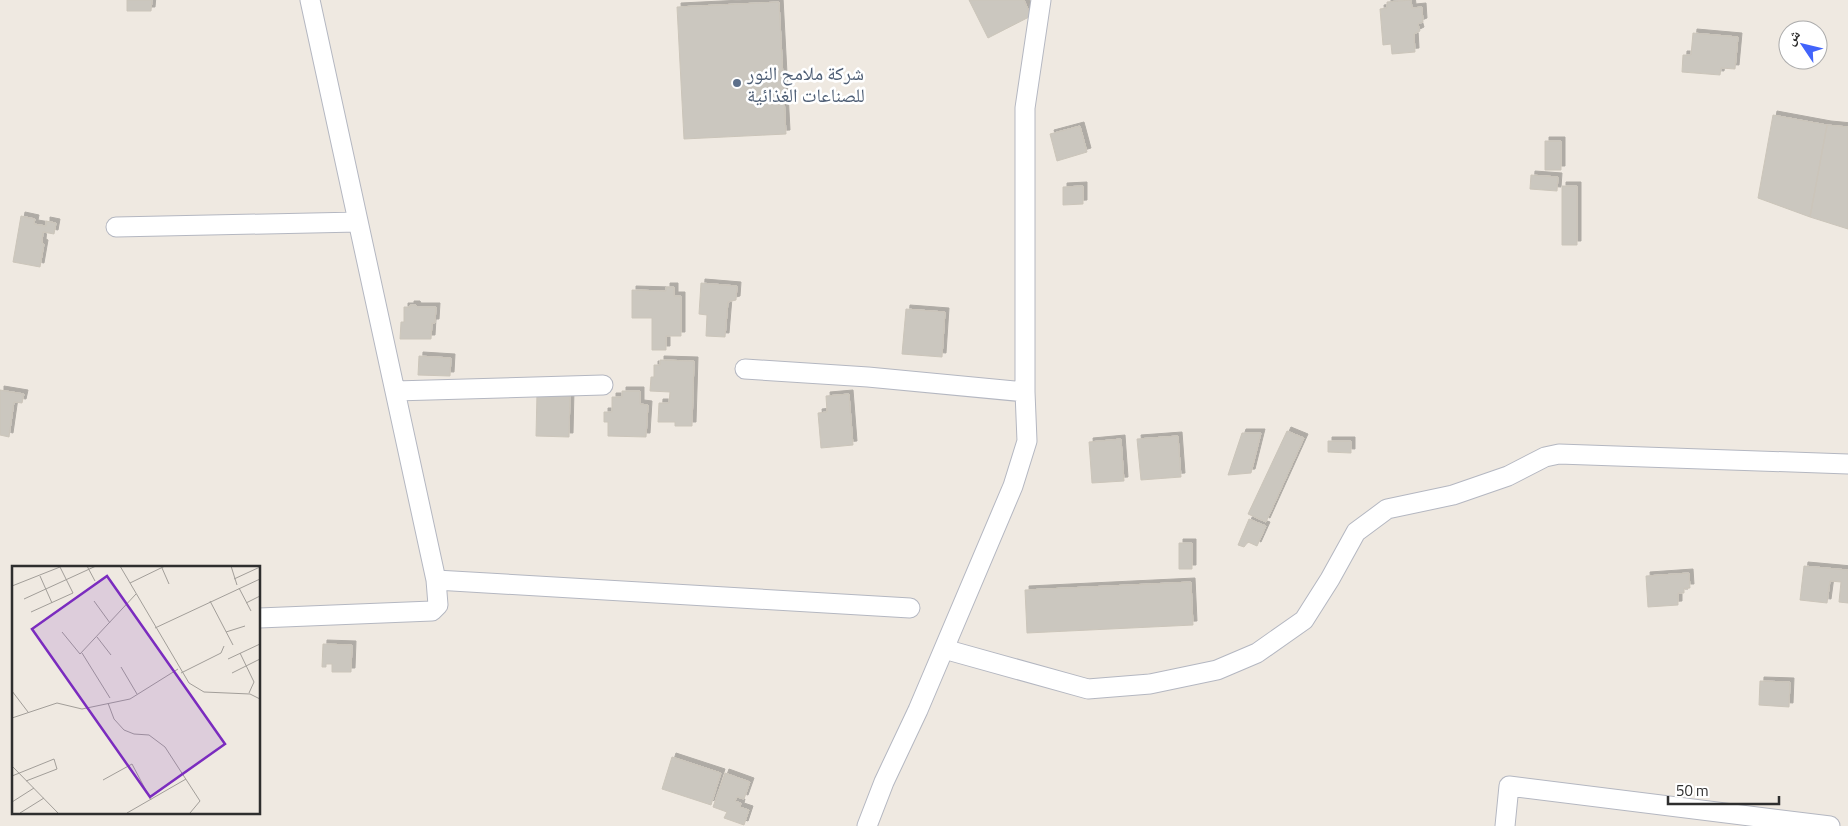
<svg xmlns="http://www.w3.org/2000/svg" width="1848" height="826" font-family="'Titillium Web','Noto Naskh Arabic',sans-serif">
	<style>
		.building { fill: #cbc7bf; stroke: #cbc5ba; filter: url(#shadow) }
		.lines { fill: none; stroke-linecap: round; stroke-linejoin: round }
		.minor-casing { stroke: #b4b7c1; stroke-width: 21 }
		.minor { stroke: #fff; stroke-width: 19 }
		.service-dot { fill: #5c6f8a; stroke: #fff; stroke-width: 2 }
		.labels { text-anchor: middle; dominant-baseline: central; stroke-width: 5; stroke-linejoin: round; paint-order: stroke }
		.service-label { font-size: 19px; fill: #4e5e75; stroke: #fff; text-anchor: start }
		.inset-road { fill: none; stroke: #a29e99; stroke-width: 1 }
		.view { fill: #7b2cbf; fill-opacity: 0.15; stroke: #7b2cbf; stroke-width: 2.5 }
		.inset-edge { fill: none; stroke: #2e2e2e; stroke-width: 2.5 }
	</style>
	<defs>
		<filter id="shadow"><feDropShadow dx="4" dy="-4" stdDeviation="0" flood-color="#0004"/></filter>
	</defs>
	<rect width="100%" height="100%" fill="#efe9e1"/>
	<path class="building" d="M127 0H152L151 11H127Z
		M969 0H1024L1031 16 988 38Z
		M1411 0 1412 8 1422 7 1423 22 1418 24 1420 31 1414 34 1415 52 1392 54 1391 44 1383 45 1380 9 1387 8V2Z
		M779 2 786 134 684 139 677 7Z
		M1693 33 1738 37 1735 69 1721 68 1720 75 1682 72 1683 55H1691Z
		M1773 115 1827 125 1810 217 1758 198Z
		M1827 125 1848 127V229L1810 217Z
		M1080 126 1087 152 1057 161 1050 134Z
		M1545 141H1561V170H1545Z
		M1531 175 1558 177 1557 191 1530 189Z
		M1083 186V204L1063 205V187Z
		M1562 186H1577V245H1562Z
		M21 216 35 219 34 224 46 226V221L56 223 54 234 43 232 42 243 44 244 40 267 13 262Z
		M701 283 737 286 736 300 728 302 725 337 706 336 707 315 699 314Z
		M666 287H674V296H681V336H666V350H652V318H632V290L666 291Z
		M410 305H416L417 307H436L435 323H432L431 339H400L401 322H404V307H410Z
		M906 309 945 312 942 357 902 354Z
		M419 356 451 358 450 376 418 375Z
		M660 360 694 361 692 426H675V422H658L659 403H669L670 392 650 391 651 377H654V365H660Z
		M0 390 24 394 22 403 14 402 9 437 0 435Z
		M622 391H640V404L648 405 646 437 608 436V422H604V412H612V397H622Z
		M537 393 570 394 569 437 536 436Z
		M849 394 853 445 821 448 818 413 827 412 826 396Z
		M1287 431 1304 438 1266 522 1248 514Z
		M1242 433H1261L1251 473 1228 475Z
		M1178 436 1181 477 1141 480 1137 439Z
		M1121 439 1124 481 1092 483 1089 442Z
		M1328 441H1351V453L1328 452Z
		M1249 519 1266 526 1257 546 1248 542 1244 547 1238 545Z
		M1179 543H1192V569H1179Z
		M1804 566 1848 570V603L1839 602 1841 582 1830 581 1827 603 1800 600Z
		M1689 573 1690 588H1684V593H1678V605L1648 607 1646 576Z
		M1191 582 1193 625 1027 633 1025 590Z
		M323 644 352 645 351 672H332V664H326V667H322Z
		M1760 681 1790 682 1789 707 1759 705Z
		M672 757 721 773 711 805 662 789Z
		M725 773 750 782 744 799 737 797 735 801 741 803 740 807 749 810 744 825 724 818 727 812 713 807Z"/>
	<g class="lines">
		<g class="minor-casing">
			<path id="minor" d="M116 227 358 222
				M745 369 868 377 1025 392
				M395 391 603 385
				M436 580 910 608
				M259 618 432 611 438 605 436 580 310 0
				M944 649 1088 689 1150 684 1217 670 1257 653 1304 620 1330 579 1356 532 1387 509 1453 495 1508 476 1545 457 1559 454 1848 464
				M867 826 884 782 918 710 1013 486 1027 441 1025 392V108L1041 0
				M1505 826 1509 786 1830 826"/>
		</g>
		<use href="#minor" class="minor"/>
	</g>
	<circle class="service-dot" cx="737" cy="83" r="5"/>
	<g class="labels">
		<g class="service-label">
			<text x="747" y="72">شركة ملامح النور<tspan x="747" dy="22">للصناعات الغذائية</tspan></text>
		</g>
	</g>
	<g transform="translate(12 566)">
		<rect width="248" height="248" fill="#efe9e1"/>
		<path class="inset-road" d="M75 0 83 15M108 0 177 117 192 126 238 128 248 133M219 0 225 19M150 2 157 18M28 10 40 37M222 13 248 1M118 17 153 0M0 20 48 1M227 22 239 45M12 33 84 0M82 35 98 57M198 35 221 79M234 37 248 30M19 46 61 27 48 1M143 62 248 13M50 66 68 88 124 28M214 66 233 60M85 71 99 89M70 87 98 132M228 87 242 116 237 127M216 93 248 78M109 101 125 128M169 107 209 87 212 80M220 107 248 93M0 125 16 146M96 137 102 153 112 164 122 168 137 169 153 181 188 235 178 247M0 152 45 137 70 143 118 133 166 103M0 200 46 247M0 210 42 193 45 203 14 215M91 214 120 198 139 234M0 236 22 222M8 247 32 232M115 247 174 213"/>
		<path class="view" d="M95 10 213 178 138 231 20 63Z"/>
		<rect width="248" height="248" class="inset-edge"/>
	</g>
	<g transform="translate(1803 45) rotate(305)"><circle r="24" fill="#ffffff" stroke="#ababab"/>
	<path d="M0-4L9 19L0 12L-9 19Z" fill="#4264fb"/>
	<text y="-8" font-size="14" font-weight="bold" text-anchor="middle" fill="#2e2e2e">ش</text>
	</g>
	<path d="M1668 796v8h111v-8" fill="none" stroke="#2e2e2e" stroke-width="2.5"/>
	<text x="1676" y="796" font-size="15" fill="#2e2e2e" stroke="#ffffff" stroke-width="4" paint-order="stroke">50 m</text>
</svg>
